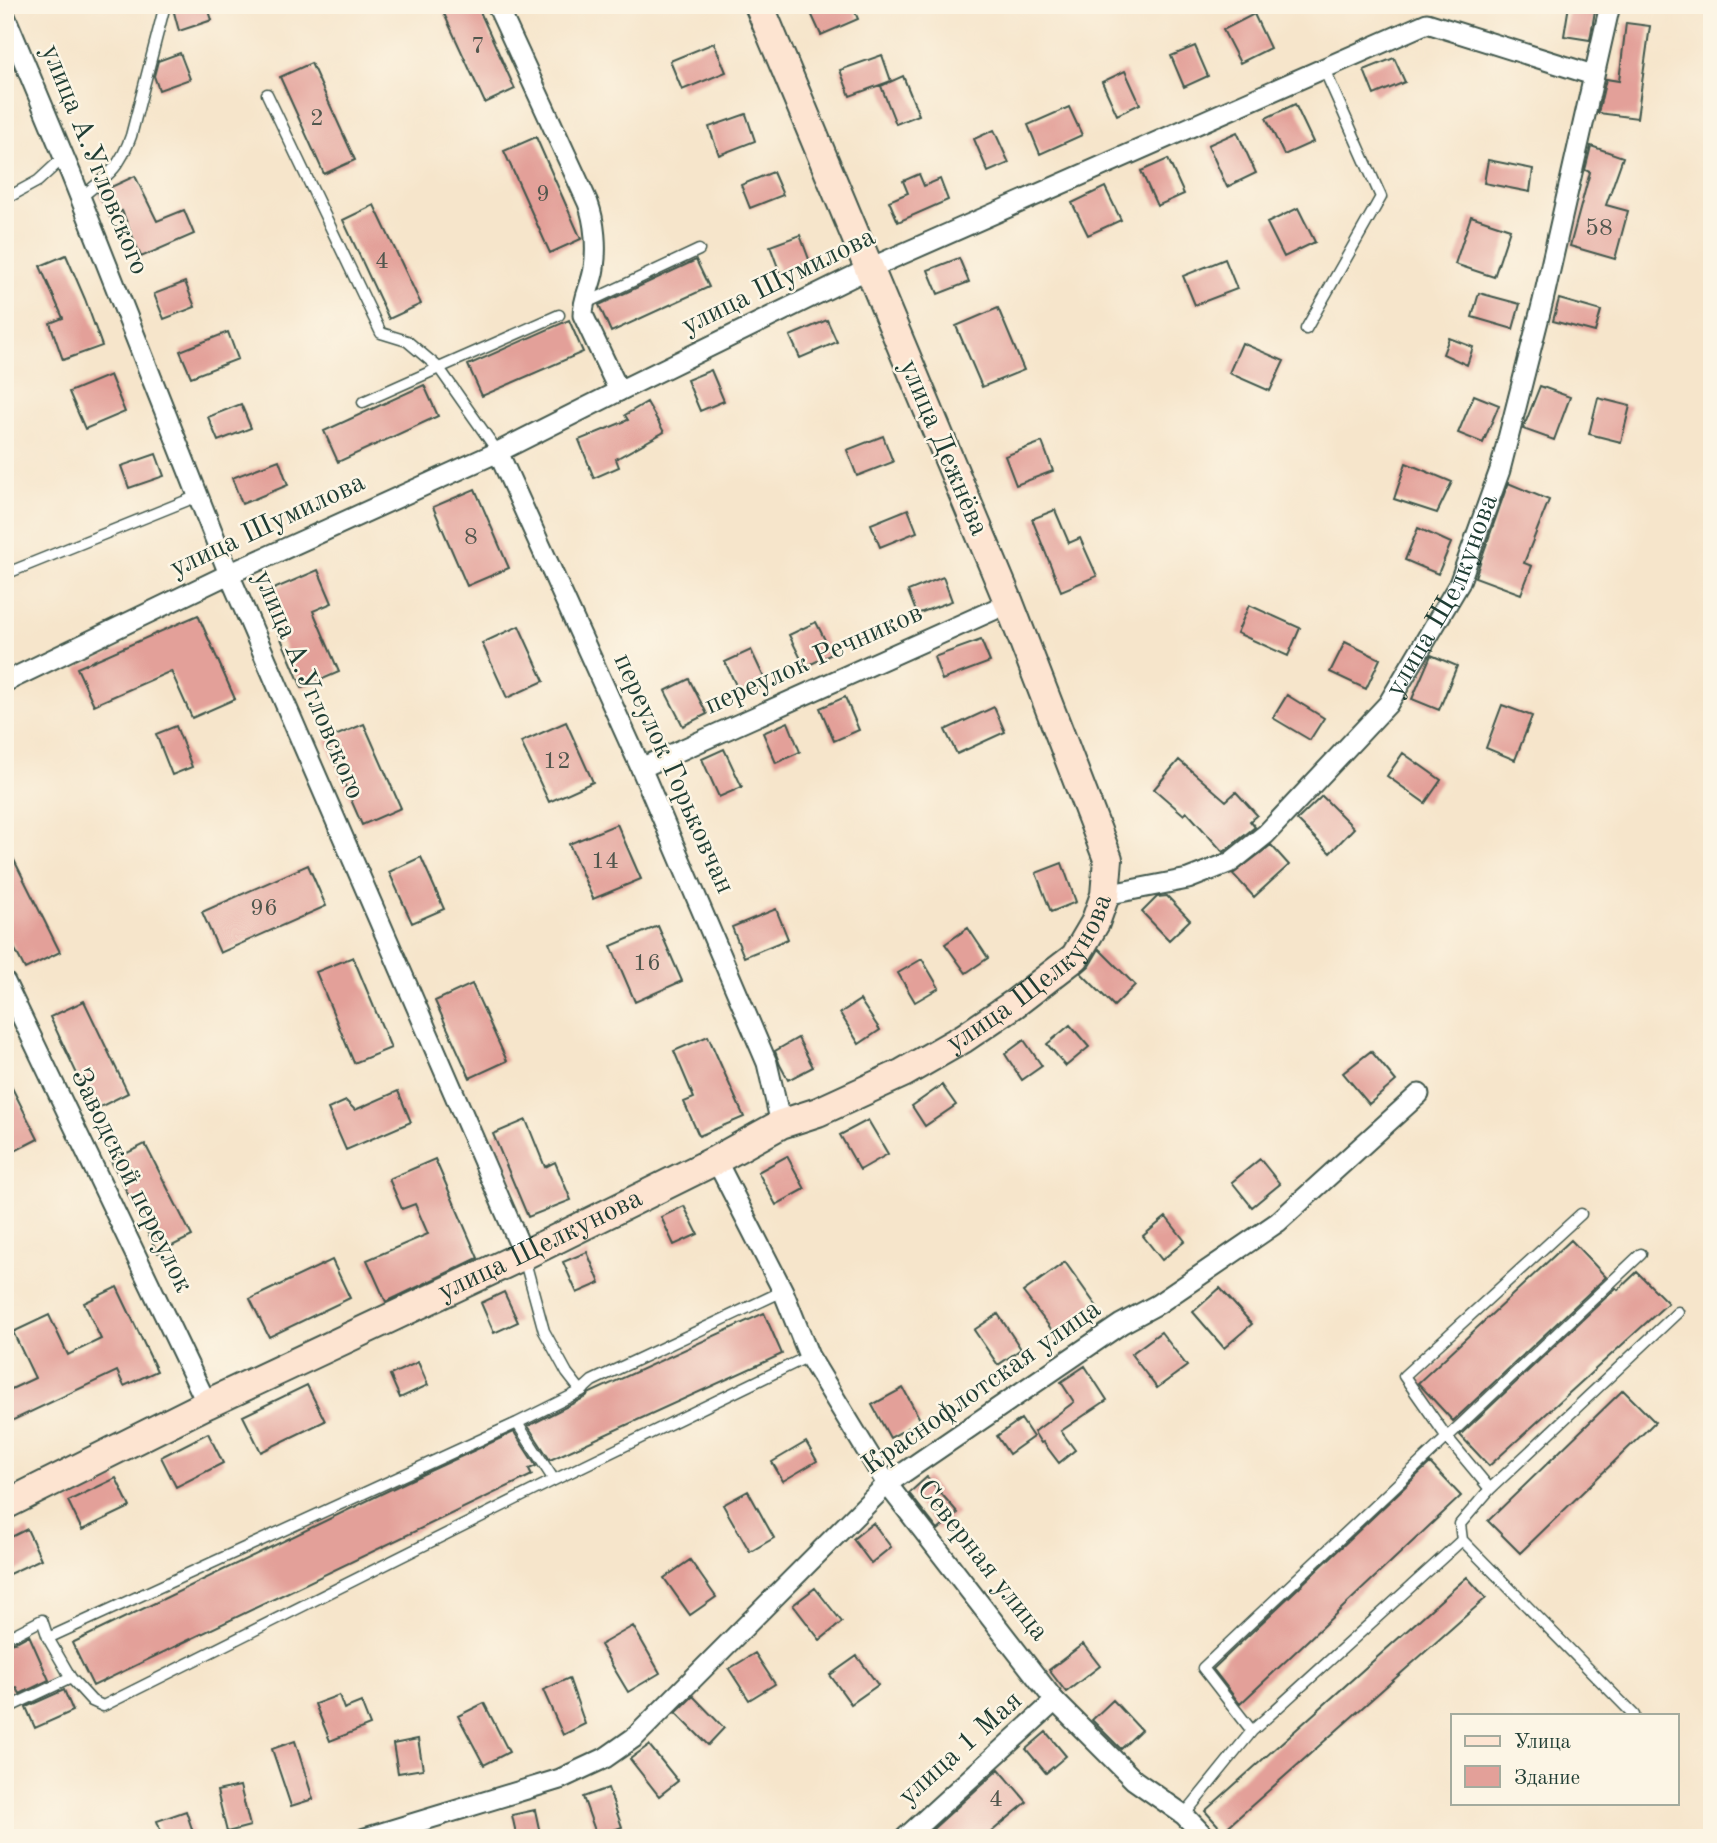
<svg xmlns="http://www.w3.org/2000/svg" width="1717" height="1843" font-family="'Old Standard TT',serif">
	<style>
		.building { fill: #e3a099 }
		.lines { fill: none; stroke-linecap: round; stroke-linejoin: round }
		.lane-casing { stroke: #3f564b; stroke-width: 13 }
		.street-casing { stroke: #3f564b; stroke-width: 23 }
		.secondary-casing { stroke: #3f564b; stroke-width: 32 }
		.lane { stroke: #fff; stroke-width: 10 }
		.street { stroke: #fff; stroke-width: 19 }
		.secondary { stroke: #fde4d1; stroke-width: 28 }
		.labels { text-anchor: middle; dominant-baseline: central; stroke-width: 5; stroke-linejoin: round; paint-order: stroke }
		.number-label { font-size: 24px; fill: #50564d }
		.street-label { font-size: 28px; fill: #1f3d34; stroke: #fcf5e5 }
	</style>
	<rect width="100%" height="100%" fill="#fcf5e5"/>
	<filter id="ink" filterUnits="userSpaceOnUse"><feTurbulence type="fractalNoise" baseFrequency=".0143" numOctaves="2"/><feDisplacementMap in="SourceGraphic" scale="14" xChannelSelector="R" yChannelSelector="G"/><feConvolveMatrix kernelMatrix="1 2 1 2 8 2 1 2 1" color-interpolation-filters="sRGB"/></filter>
	<filter id="wash" filterUnits="userSpaceOnUse"><feTurbulence type="fractalNoise" baseFrequency=".00686" numOctaves="4" result="noise"/><feDisplacementMap in="SourceGraphic" scale="28" xChannelSelector="R" yChannelSelector="G"/><feGaussianBlur stdDeviation="1.57" result="paint"/><feColorMatrix in="noise" values="0 0 0 0 0 0 0 0 0 0 0 0 0 0 0 0 0 1.4 0 .05"/><feComposite in="paint" operator="in"/></filter>
	<g filter="url(#wash)">
		<rect width="100%" height="100%" fill="#f6e5cb"/>
		<g id="blocks">
			<path class="building" d="M172 5H207L212 20 179 31Z
				M440 5H477L515 89 485 103Z
				M824 5H852L858 19 821 35 810 11Z
				M1569 5H1596L1590 40 1564 36Z
				M1254 14 1270 48 1240 63 1223 30Z
				M1626 23 1650 26 1637 118 1598 113 1606 79 1619 81Z
				M714 43 726 72 682 90 670 61Z
				M1195 46 1208 76 1184 87 1171 56Z
				M180 53 190 79 159 90 154 76 158 61Z
				M882 55 891 81 850 96 840 70Z
				M1394 58 1405 82 1374 95 1364 70Z
				M311 63 355 160 324 174 280 77Z
				M1125 71 1140 104 1117 115 1102 82Z
				M903 76 919 115 896 124 881 86Z
				M1295 104 1313 142 1284 155 1266 118Z
				M1069 107 1082 135 1040 154 1028 125Z
				M746 114 755 141 719 155 709 127Z
				M994 130 1009 163 988 172 974 139Z
				M1237 132 1256 173 1227 187 1208 145Z
				M536 137 581 239 550 253 504 151Z
				M1591 146 1623 157 1606 205 1628 211 1615 259 1570 246 1590 172 1585 170Z
				M1168 159 1184 194 1157 206 1141 171Z
				M1488 160 1533 169 1530 192 1484 183Z
				M773 172 783 195 750 208 741 185Z
				M919 174 924 186 940 179 948 200 898 222 889 201 908 193 903 181Z
				M135 176 157 221 184 210 194 234 141 257 122 211 110 217 98 193Z
				M1105 187 1121 220 1088 235 1072 203Z
				M374 205 421 304 389 319 343 220Z
				M1298 208 1315 242 1284 257 1267 223Z
				M1471 216 1510 229 1494 277 1455 264Z
				M800 235 810 262 780 273 770 246Z
				M66 255 85 299 102 346 63 360 50 323 63 318 40 266Z
				M959 258 969 282 938 294 928 270Z
				M1225 259 1237 289 1195 305 1183 276Z
				M696 260 709 287 611 332 599 305Z
				M185 282 195 307 164 319 154 294Z
				M1479 293 1520 304 1513 329 1472 317Z
				M1559 299 1601 311 1595 332 1553 321Z
				M998 308 1024 370 982 387 956 326Z
				M569 320 583 352 482 396 468 365Z
				M827 320 837 342 800 358 790 336Z
				M228 332 238 359 191 377 180 351Z
				M1449 338 1473 347 1467 365 1443 354Z
				M1242 343 1284 361 1270 391 1229 373Z
				M711 370 724 401 700 411 687 380Z
				M110 375 125 412 85 429 69 392Z
				M424 385 438 416 338 462 324 431Z
				M1540 386 1570 397 1554 440 1523 429Z
				M1474 395 1499 405 1483 443 1458 433Z
				M1598 398 1630 406 1621 442 1589 434Z
				M647 402 664 432 616 459 619 467 594 478 579 440 628 420 625 415Z
				M241 404 251 428 218 441 208 417Z
				M883 436 893 462 857 476 847 450Z
				M1042 442 1053 471 1016 485 1005 456Z
				M156 454 164 476 129 488 121 466Z
				M279 460 288 485 242 504 232 478Z
				M1406 463 1452 482 1437 513 1394 499Z
				M1508 483 1549 500 1524 563 1532 566 1521 594 1475 577Z
				M475 489 509 568 467 586 433 507Z
				M908 509 917 532 880 547 871 524Z
				M1055 510 1069 543 1080 538 1097 576 1061 591 1032 519Z
				M1418 528 1451 543 1438 574 1405 560Z
				M318 570 332 603 313 611 339 672 302 688 262 594Z
				M943 577 952 601 917 614 908 591Z
				M1249 605 1300 628 1288 656 1237 633Z
				M198 615 235 699 192 718 171 671 94 705 77 668Z
				M816 622 832 654 805 667 789 635Z
				M519 626 544 681 507 698 482 643Z
				M981 640 990 662 942 680 934 657Z
				M1345 642 1380 659 1366 689 1330 672Z
				M751 650 767 684 741 696 725 662Z
				M1431 655 1457 666 1439 710 1412 699Z
				M689 679 707 714 683 726 665 691Z
				M1287 695 1324 718 1310 740 1273 718Z
				M845 697 859 730 834 741 820 708Z
				M1502 705 1532 716 1515 760 1486 748Z
				M994 707 1005 732 957 754 945 730Z
				M566 722 593 782 549 802 521 742Z
				M788 722 800 752 776 763 763 733Z
				M364 724 401 808 362 825 325 740Z
				M176 726 192 767 172 775 156 734Z
				M724 749 742 787 719 797 702 759Z
				M1403 753 1441 780 1425 803 1387 776Z
				M1179 760 1226 801 1236 792 1257 815 1250 821 1255 827 1225 851 1223 852 1187 812 1184 815 1154 789Z
				M1322 796 1354 828 1330 853 1297 820Z
				M617 824 641 879 593 899 569 844Z
				M5 842 60 952 25 969 5 930Z
				M1271 845 1289 865 1254 897 1233 874Z
				M421 857 444 909 412 923 389 872Z
				M1062 863 1076 902 1051 912 1036 873Z
				M308 865 326 906 220 953 202 912Z
				M1167 896 1190 920 1169 940 1142 912 1157 897Z
				M776 909 788 939 744 957 732 927Z
				M658 926 682 981 635 1002 611 946Z
				M968 928 988 958 966 973 945 944Z
				M1099 949 1135 985 1114 1006 1081 973 1089 966Z
				M353 957 391 1048 354 1063 316 972Z
				M922 959 939 988 915 1002 898 973Z
				M472 984 507 1061 470 1078 435 1001Z
				M860 1000 880 1030 859 1044 840 1013Z
				M84 1001 128 1093 94 1110 50 1017Z
				M1070 1025 1089 1047 1066 1066 1047 1044Z
				M708 1036 744 1117 699 1136 684 1102 694 1098 674 1051Z
				M798 1038 813 1067 788 1080 780 1065 775 1051Z
				M1024 1040 1042 1066 1022 1080 1005 1054Z
				M1371 1051 1396 1081 1369 1104 1343 1073Z
				M5 1074 38 1139 5 1156Z
				M942 1085 956 1105 925 1126 912 1106Z
				M398 1091 411 1122 346 1150 328 1109 346 1101 355 1110Z
				M526 1120 545 1167 555 1162 571 1200 528 1217 493 1134Z
				M868 1120 888 1154 860 1170 840 1135Z
				M145 1144 192 1236 158 1253 111 1161Z
				M787 1156 805 1189 776 1205 758 1172Z
				M435 1159 478 1258 386 1302 367 1260 428 1234 415 1204 402 1209 389 1179Z
				M1260 1159 1280 1184 1252 1207 1232 1182Z
				M684 1206 698 1234 674 1245 661 1217Z
				M1166 1217 1185 1241 1162 1260 1143 1236Z
				M1571 1240 1606 1277 1453 1421 1418 1383Z
				M587 1252 600 1283 577 1293 563 1262Z
				M332 1260 350 1298 269 1337 250 1299Z
				M1065 1262 1097 1307 1055 1334 1023 1292Z
				M1637 1272 1668 1303 1489 1466 1460 1435 1616 1288 1618 1290Z
				M117 1287 157 1371 124 1386 117 1371 5 1424V1392L35 1378 13 1332 49 1315 68 1355 101 1339 84 1303Z
				M1220 1288 1252 1324 1224 1348 1193 1312Z
				M504 1292 518 1322 494 1333 481 1303Z
				M764 1313 782 1354 550 1460 528 1426 584 1398 590 1393Z
				M998 1314 1021 1349 998 1365 974 1330Z
				M1161 1332 1187 1366 1157 1388 1131 1354Z
				M418 1362 428 1385 400 1398 390 1375Z
				M1085 1366 1107 1400 1061 1431 1075 1450 1059 1463 1043 1442 1041 1443 1034 1432 1074 1402 1061 1382Z
				M307 1385 325 1421 261 1452 243 1416Z
				M903 1388 921 1421 890 1438 872 1405Z
				M1623 1390 1655 1422 1520 1553 1488 1521Z
				M1021 1419 1033 1437 1009 1454 997 1436Z
				M514 1432 536 1466 529 1469 532 1475 93 1686 72 1643 406 1482Z
				M208 1433 223 1463 176 1487 161 1457Z
				M806 1442 817 1461 783 1481 772 1462Z
				M1430 1463 1461 1496 1240 1704 1213 1669Z
				M927 1477 958 1513 938 1530 909 1493Z
				M116 1478 130 1507 82 1530 68 1501Z
				M748 1491 774 1538 750 1552 723 1505Z
				M873 1523 891 1547 871 1563 853 1539Z
				M27 1529 41 1559 5 1576V1540Z
				M690 1560 716 1597 690 1615 664 1578Z
				M1467 1577 1486 1598 1223 1831 1205 1811Z
				M815 1588 842 1622 820 1640 793 1605Z
				M633 1626 660 1673 628 1692 600 1645Z
				M29 1635 49 1680 20 1694 17 1688 5 1693V1644L18 1641Z
				M1083 1644 1100 1666 1066 1692 1049 1670Z
				M755 1653 775 1684 749 1700 729 1669Z
				M857 1656 878 1685 851 1704 830 1675Z
				M569 1678 585 1724 563 1735 543 1690Z
				M64 1690 73 1711 35 1728 26 1707Z
				M339 1695 344 1709 361 1702 370 1725 330 1741 315 1704Z
				M693 1696 724 1728 708 1745 676 1713Z
				M1113 1700 1141 1730 1121 1749 1092 1720Z
				M484 1703 509 1752 484 1765 458 1716Z
				M1046 1732 1066 1756 1046 1773 1026 1749Z
				M418 1739 423 1769 398 1773 393 1744Z
				M295 1741 313 1799 291 1806 272 1749Z
				M649 1745 678 1781 659 1796 630 1759Z
				M999 1769 1027 1802 984 1838H923Z
				M240 1786 250 1826 227 1832 217 1791Z
				M608 1788 622 1827 597 1836 583 1797Z
				M535 1810 541 1838H517L512 1815Z
				M186 1811 195 1838H163L157 1821Z"/>
		</g>
	</g>
	<g filter="url(#ink)">
		<use href="#blocks" fill-opacity="0" stroke="#3f564b" stroke-width="2"/>
		<g class="lines">
			<g class="lane-casing">
				<path id="lane" d="M267 94 381 333 407 341 439 368 559 315
					M80 198C107 176 119 170 131 136L165 5
					M5 199 38 181 64 157
					M586 303 699 250
					M1306 329 1381 197 1324 69
					M363 402 439 368 498 452
					M5 574 198 496
					M524 1258 544 1331 567 1373 581 1391 584 1389
					M517 1423 554 1480
					M1490 1489 1446 1436 1404 1376 1581 1214
					M1462 1540 1460 1524 1490 1489 1678 1312
					M5 1635 15 1634 42 1620 48 1638 71 1678 5 1709
					M48 1638 517 1423 581 1391 592 1381 783 1291
					M71 1678 92 1701 103 1706 554 1480 809 1356
					M1252 1731 1203 1668 1641 1254
					M1184 1815 1252 1731 1462 1540 1634 1715"/>
			</g>
			<g class="street-casing">
				<g id="street">
					<path d="M497 5 588 203C595 222 597 247 594 268 592 284 583 298 583 315L619 391"/>
					<path d="M5 16 71 174 229 574 524 1255"/>
					<path d="M498 452 641 768 767 1063 781 1124"/>
					<path d="M5 682 229 574 498 452 619 391 868 269 1427 23 1593 75"/>
					<path d="M641 768 1009 603"/>
					<path id="s1" d="M1105 895 1188 879 1231 862 1266 834 1388 704 1459 584 1500 470 1543 301 1610 5"/>
					<path d="M5 982 207 1404"/>
					<path d="M716 1160 783 1291 809 1356 887 1484 1055 1701 1134 1780 1184 1815 1206 1838"/>
					<path d="M365 1838 560 1779 605 1758 635 1737 887 1484 1121 1324 1158 1304 1278 1222 1419 1094"/>
					<path d="M905 1838 1055 1701"/>
				</g>
			</g>
			<g class="secondary-casing">
				<g id="secondary">
					<path id="s2" d="M5 1505 207 1404 524 1255 716 1160 781 1124 818 1112 903 1073 964 1038 1014 1004 1075 957 1095 923 1105 895 1108 859 1009 603 759 5"/>
				</g>
			</g>
			<use href="#lane" class="lane"/>
			<use href="#street" class="street"/>
			<use href="#secondary" class="secondary"/>
		</g>
	</g>
	<g class="labels">
		<g class="number-label">
			<text x="478" y="47">7</text>
			<text x="317" y="119">2</text>
			<text x="543" y="195">9</text>
			<text x="1599" y="229">58</text>
			<text x="382" y="262">4</text>
			<text x="471" y="538">8</text>
			<text x="557" y="762">12</text>
			<text x="605" y="862">14</text>
			<text x="264" y="909">96</text>
			<text x="647" y="964">16</text>
			<text x="996" y="1800">4</text>
		</g>
		<g class="street-label">
			<text transform="translate(94 160) rotate(68)">улица А.Угловского</text>
			<text transform="translate(779 282) rotate(-26)">улица Шумилова</text>
			<text transform="translate(943 448) rotate(67)">улица Дежнёва</text>
			<text transform="translate(268 526) rotate(-25)">улица Шумилова</text>
			<text stroke="none"><textPath href="#s1" startOffset="476">улица Щелкунова</textPath></text>
			<text transform="translate(814 660) rotate(-24)">переулок Речников</text>
			<text transform="translate(308 685) rotate(67)">улица А.Угловского</text>
			<text transform="translate(673 774) rotate(66)">переулок Горьковчан</text>
			<text stroke="none"><textPath href="#s2" startOffset="1162">улица Щелкунова</textPath></text>
			<text transform="translate(131 1181) rotate(64)">Заводской переулок</text>
			<text stroke="none"><textPath href="#s2" startOffset="595">улица Щелкунова</textPath></text>
			<text transform="translate(982 1388) rotate(-35)">Краснофлотская улица</text>
			<text transform="translate(982 1561) rotate(52)">Северная улица</text>
			<text transform="translate(961 1749) rotate(-42)">улица 1 Мая</text>
		</g>
	</g>
	<rect width="1717" height="1843" fill="none" stroke="#fcf5e5" stroke-width="28"/>
	<rect x="1451" y="1714" width="228" height="91" fill="#fcf5e5" stroke="#a4ab9e" stroke-width="2"/>
	<rect x="1465" y="1736" width="35" height="10" fill="#fde4d1" stroke="#a4ab9e" stroke-width="2"/>
	<text x="1514" y="1748" font-size="21" fill="#1f3d34">Улица</text>
	<rect x="1465" y="1766" width="35" height="21" fill="#e3a099" stroke="#a4ab9e" stroke-width="2"/>
	<text x="1514" y="1784" font-size="21" fill="#1f3d34">Здание</text>
</svg>
